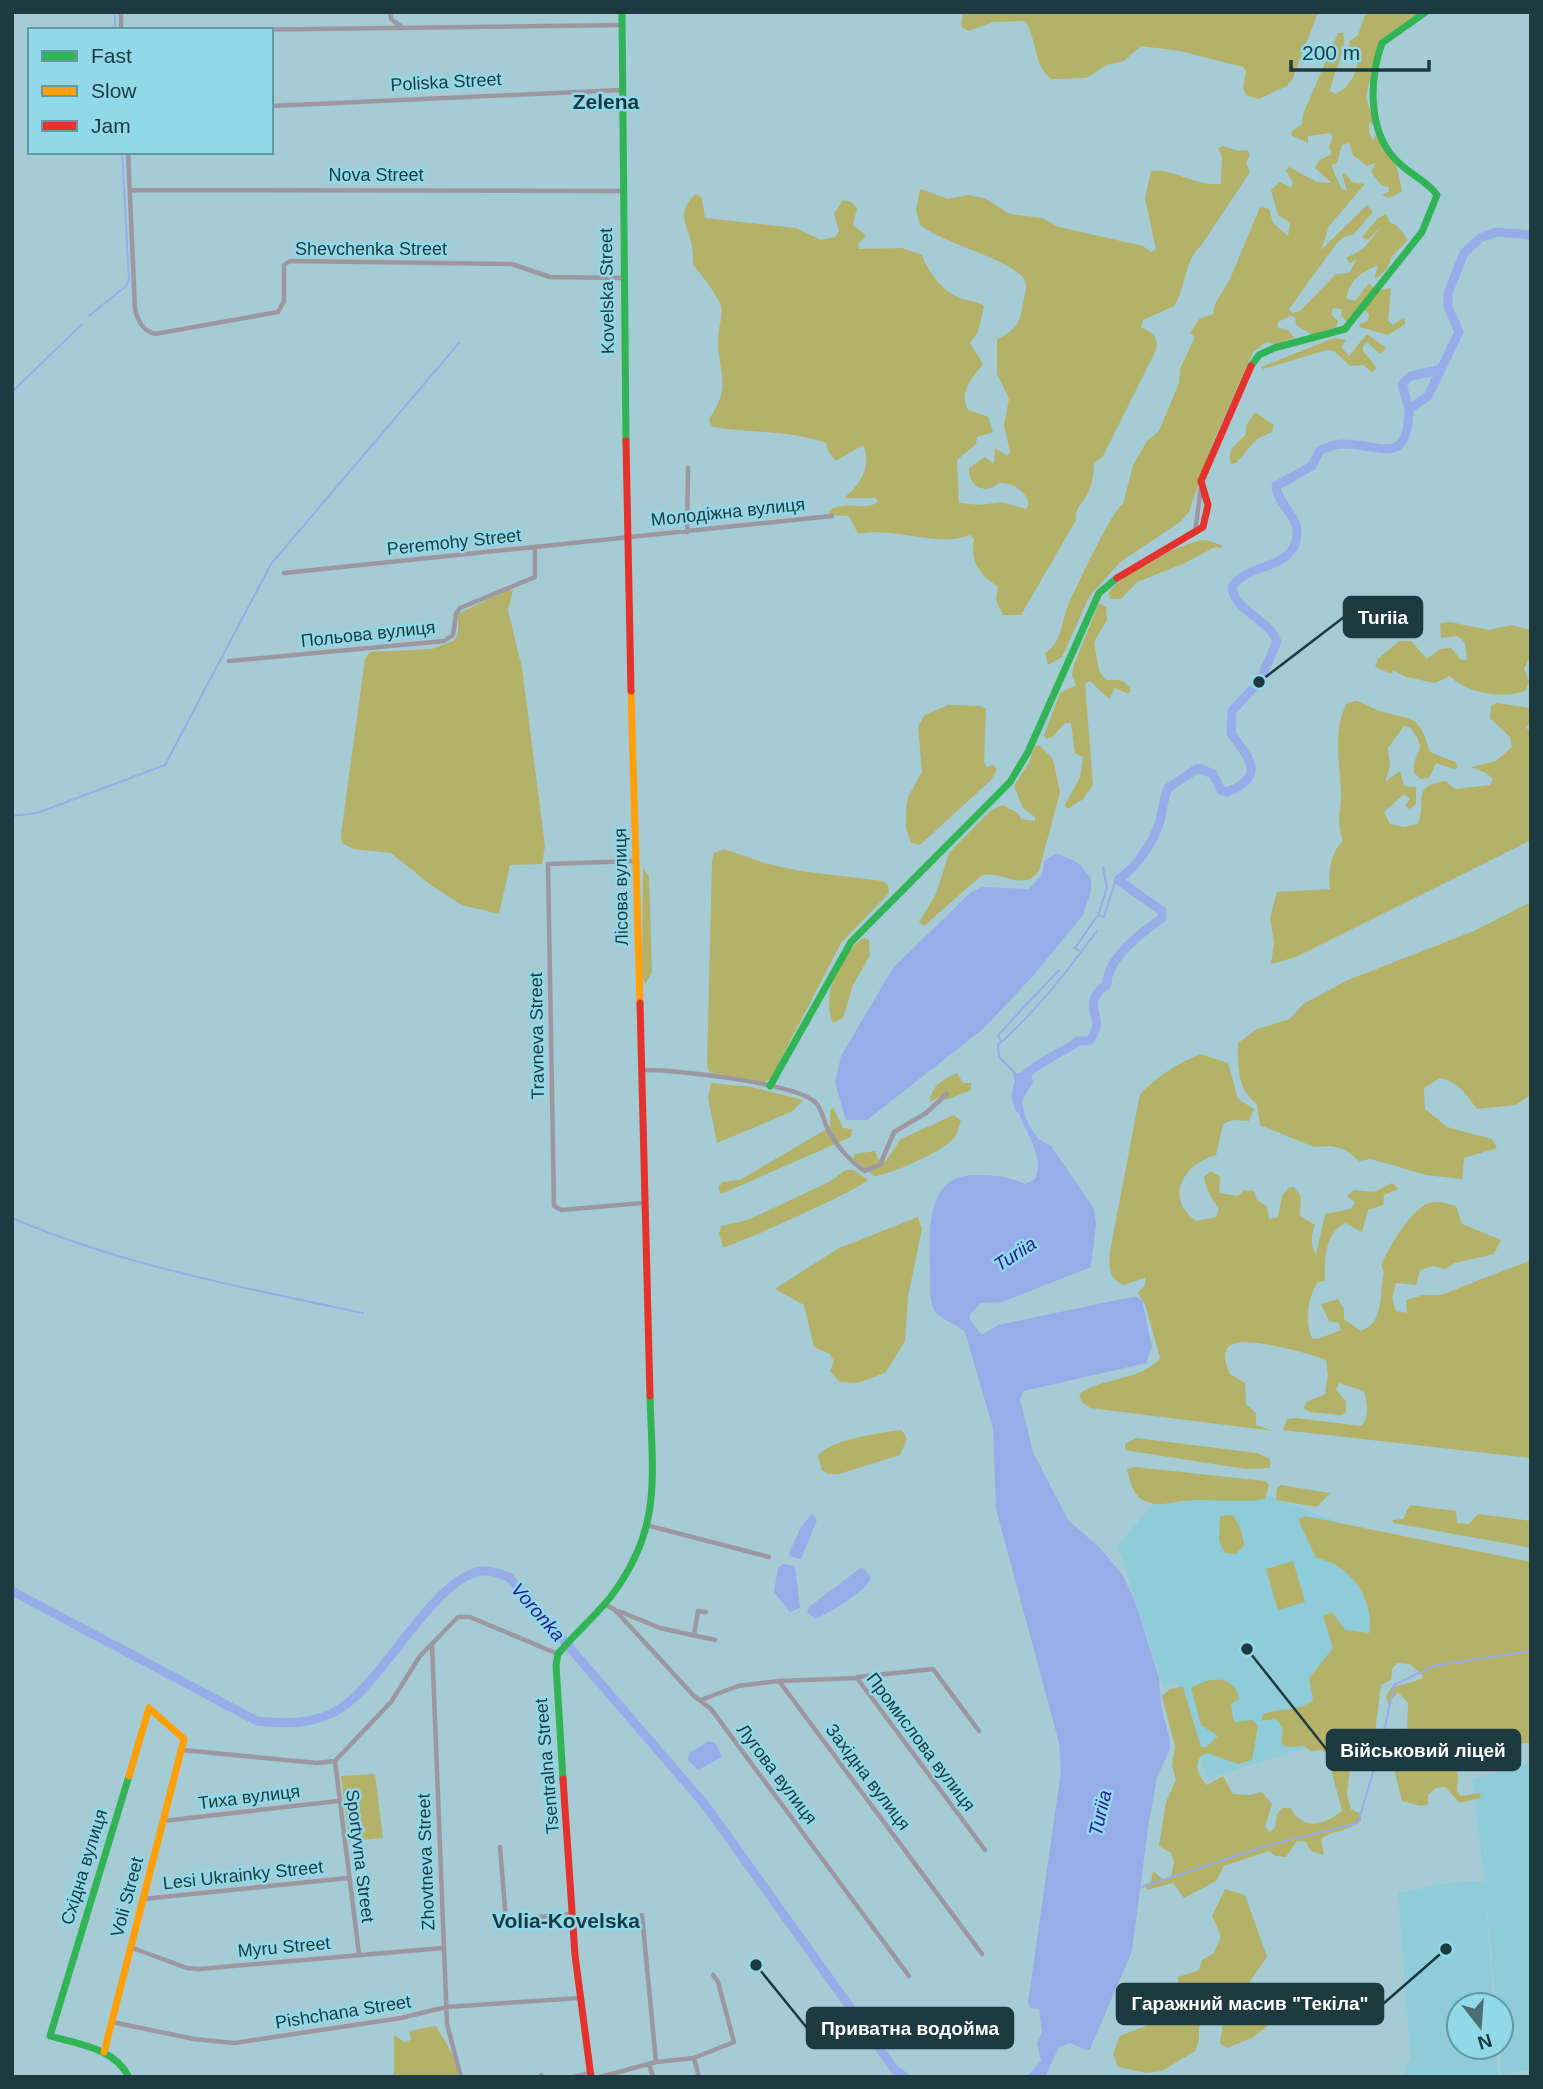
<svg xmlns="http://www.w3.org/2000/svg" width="1543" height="2089" font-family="Arial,sans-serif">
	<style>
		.built { fill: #8eccda }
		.green { fill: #b3b268 }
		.water { fill: #96ade9 }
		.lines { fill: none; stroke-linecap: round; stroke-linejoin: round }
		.stream { stroke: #96ade9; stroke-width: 2 }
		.river { stroke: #96ade9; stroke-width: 9 }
		.street { stroke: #9d97a2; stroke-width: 4.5 }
		.fast { stroke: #30b455; stroke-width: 7 }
		.slow { stroke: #ff9f0a; stroke-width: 7 }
		.jam { stroke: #e5322d; stroke-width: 7 }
		.labels { text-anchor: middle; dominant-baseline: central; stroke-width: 5; stroke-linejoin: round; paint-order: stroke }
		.street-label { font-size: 18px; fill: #1c3a40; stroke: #91d8e8 }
		.water-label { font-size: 19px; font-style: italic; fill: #251d93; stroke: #91d8e8 }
		.quarter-label { font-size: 21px; font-weight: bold; fill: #1c3a40; stroke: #91d8e8 }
		.leader { fill: none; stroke: #1c3a40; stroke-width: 2.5 }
		.callout-dot { fill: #1c3a40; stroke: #91d8e8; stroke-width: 2.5 }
		.callout { fill: #1c3a40; stroke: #1c3a40; stroke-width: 2.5 }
		.callout-label { font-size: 19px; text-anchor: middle; font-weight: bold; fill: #fff }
	</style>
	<rect width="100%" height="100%" fill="#a5cbd4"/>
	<path class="built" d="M1269 1496 1352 1527 1375 1627 1313 1670 1335 1739 1207 1778 1176 1682 1163 1686 1118 1546 1159 1497Z
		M1531 1763V2070L1501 2074V2005H1496L1485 1885 1493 2005H1459V2047H1496L1498 2076 1406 2077 1405 2063 1411 2062 1398 1893 1448 1883 1485 1881 1472 1779Z"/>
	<path class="green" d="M963 12H1317V15L1293 78 1287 86 1258 99 1246 95 1243 89 1246 71 1243 67 1180 51 1141 46 1124 61 1107 65 1086 78 1051 79C1033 65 1037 38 1025 21L993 22 968 31 961 26Z
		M1366 12H1421L1386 36 1372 70 1366 97 1375 126 1369 122V133L1373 141 1377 131 1397 168 1402 191 1389 198 1382 195 1389 192V187L1382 186 1371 172 1376 163 1367 166 1353 155 1349 143 1342 145 1337 163 1331 165 1341 188 1347 191 1342 174 1345 173 1352 182 1365 184 1329 226 1321 250 1367 205 1373 212 1353 235 1344 237 1336 244 1289 309 1292 313 1300 311 1336 274 1349 273 1357 259 1350 263 1346 258 1363 249 1382 226 1367 240 1362 237 1377 219 1386 214 1390 222 1397 226 1408 240 1392 256 1387 269 1376 279 1375 276 1378 265C1362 272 1348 280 1347 299L1355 301 1369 283 1376 291 1391 288 1388 321 1393 325 1405 317V324L1388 335 1360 327 1359 324 1368 321 1369 314 1360 306 1347 322 1341 315 1342 309 1333 308 1331 314 1338 321 1336 327 1313 335 1296 325 1295 317 1290 316 1278 322 1277 327 1289 331 1294 338 1275 344 1266 342 1253 352 1211 447 1189 512 1180 522 1120 562 1089 597 1062 657 1048 665 1045 653C1063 643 1061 618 1070 601 1076 588 1113 508 1123 504L1133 465 1147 441 1159 431 1179 383 1180 369 1195 337 1190 333 1199 319 1213 314 1215 304 1230 279 1260 207 1269 209 1273 223 1288 236 1290 223 1278 215 1271 190 1280 182 1291 188 1293 183 1286 170 1289 167 1317 182 1332 183 1315 168 1320 160 1332 154 1329 147 1333 136 1330 133 1308 136V143L1291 135 1292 131 1302 124 1303 114 1338 33H1343C1348 49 1333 73 1330 91L1336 94C1351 86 1360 70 1357 53L1350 54 1349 42 1358 35Z
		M1223 146 1238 151 1247 150 1250 155 1246 163 1250 172 1200 247C1184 261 1186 288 1174 306L1143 320 1141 327C1153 334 1159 336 1156 350L1103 456 1094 463C1094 473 1092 484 1088 493 1083 504 1075 506 1076 520L1021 615H1003L996 600 998 587C979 574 970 562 974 539L970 535C939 548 892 526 858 534L849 516 831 515 828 512C843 498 868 513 878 501L875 498H844C861 484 872 466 863 445L836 461 828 451 826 443C790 430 750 433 712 427L709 419C733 384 718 375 718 340 718 328 723 318 721 306 719 298 700 272 693 265 693 258 693 249 691 242 686 222 676 212 696 194L702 198 705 218 796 228 821 240 835 237 839 231 834 214 843 200 851 202 857 208 853 225 866 236 858 244 859 249 902 248 922 255C929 273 944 294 963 299 972 302 977 301 984 306L978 332 970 343 983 364C972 379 958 391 968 410L988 417 993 432 977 437 976 444 957 460 959 503 981 505 1001 502 1026 509 1029 504C1025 490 1014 483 999 483 985 495 968 487 969 468L985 457 994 464 995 448 1007 456 1010 452 1004 425 1009 399 997 374V339C1016 330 1020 324 1023 303 1024 296 1028 289 1025 281 1017 261 941 243 920 225L916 210 920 189 948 199 968 195 984 198 1010 214 1042 218 1059 227 1143 246 1151 252 1156 250 1145 198 1151 171C1171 167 1197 187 1221 184L1222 157 1218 148Z
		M1367 334 1386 348 1380 354 1367 342 1363 346V351L1377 368 1372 372 1363 365 1350 366 1334 351 1327 350 1263 369 1261 367 1334 338 1346 340 1341 347 1349 356Z
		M1255 412 1274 425 1272 432 1257 439 1236 463 1231 464C1226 449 1237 444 1246 434V426Z
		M1206 540 1221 545 1222 548 1215 547 1185 563 1137 582 1121 599H1110L1109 593C1121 573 1183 541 1206 540Z
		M506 590H513L508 610 522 668 545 846 542 864 510 865 499 914 462 905 432 886 391 853 353 849 342 843 341 834 365 659 370 652 432 649 453 641 458 634V614Z
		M1099 603 1106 607 1107 620 1094 642 1099 671 1106 680C1117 680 1125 678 1131 690L1128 694 1115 688 1109 699 1090 681 1085 684 1093 785 1082 800 1067 809 1065 805 1080 777 1083 757 1075 753 1071 723H1065L1052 737 1046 739 1044 735 1060 693 1076 685 1072 675 1074 665Z
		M1450 622 1489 630 1511 625 1531 630V655L1524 669 1529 681 1526 690C1507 700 1465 693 1450 676L1435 683 1406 677 1393 670 1391 674 1375 667 1378 659 1399 641H1411L1427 659 1440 649 1451 648 1461 660H1467L1465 643 1458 636 1441 638 1440 623Z
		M1356 701C1364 703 1370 707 1377 710 1411 722 1418 710 1430 752L1455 762 1458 767 1454 769 1436 763 1429 778 1421 779 1414 773C1412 747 1431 756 1410 727L1404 726 1388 748 1390 767 1385 782 1400 771 1404 786 1416 787V804L1410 809 1405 806 1410 799 1404 794 1384 812 1390 824 1403 827 1418 824C1428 801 1409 786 1446 781L1455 789 1490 785 1493 779 1486 773 1471 767 1496 761 1512 747 1510 737 1490 718 1491 706 1496 703 1531 708V722L1526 728 1531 731V840L1296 957 1271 964 1274 942 1270 918 1277 892 1330 889C1328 874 1330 852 1343 841 1335 816 1342 814 1341 792 1340 761 1332 731 1347 703Z
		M948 705 981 706 986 709 984 762 987 767 993 765 997 769 991 780 920 845 911 843 906 828V810L908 797 922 772 918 726 925 715Z
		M1039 745 1053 759 1060 792 1039 871C1023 892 1002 871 982 875L924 926 919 922 936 894 949 853 990 811 1002 805 1018 813 1021 819 1035 821V817L1023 808 1014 786 1029 763 1034 747Z
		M724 849 768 864 800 871 883 881 888 885 889 893 841 943 771 1078 764 1082 711 1073 707 1067 712 860 714 853Z
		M643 867 649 877 651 938 652 972 645 984 642 976Z
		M1531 902V1095L1515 1105 1477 1109C1466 1094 1459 1082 1440 1078L1424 1088 1425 1109 1447 1127 1492 1139 1497 1148 1464 1158 1462 1179 1426 1175 1371 1159 1359 1161 1346 1150 1331 1146 1314 1147 1260 1125 1257 1104C1237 1089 1238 1067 1238 1043L1257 1029 1290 1019 1303 1004 1348 980 1474 931Z
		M864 938 869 940 870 955 853 985 843 1018 833 1023C821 997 839 952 864 938Z
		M1201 1054 1228 1063 1238 1099 1254 1109 1249 1121 1232 1120 1223 1124 1216 1155C1183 1164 1164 1198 1196 1221L1216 1217 1219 1208C1211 1200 1206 1189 1204 1177L1211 1171 1220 1177 1219 1193 1238 1196 1244 1190 1254 1191 1257 1200 1267 1206 1269 1219 1278 1217 1282 1196 1288 1188 1294 1187 1301 1197 1300 1216 1315 1225C1311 1235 1310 1245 1316 1254L1325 1214 1351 1209 1355 1202 1347 1196 1354 1190 1374 1192 1392 1183 1399 1189 1384 1195 1383 1205 1368 1210 1362 1232 1345 1223C1324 1234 1325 1260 1325 1281L1318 1282C1308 1296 1304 1323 1312 1338L1318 1339 1341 1330 1339 1323 1329 1321 1321 1304 1338 1299 1344 1309V1319L1361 1331C1385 1322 1379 1294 1384 1272L1381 1265C1389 1248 1413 1203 1434 1202 1441 1201 1450 1205 1456 1206L1462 1224 1501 1240 1494 1254 1455 1263 1445 1269 1433 1266 1420 1270 1416 1285 1396 1283 1392 1298 1396 1311 1407 1313 1406 1300 1423 1295H1441L1531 1260V1458L1283 1430 1287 1419 1295 1418 1361 1426C1370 1416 1367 1403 1364 1391L1339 1383 1336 1390 1346 1401V1412L1341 1415 1310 1412 1303 1408 1307 1402 1325 1394 1328 1375 1326 1360C1310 1353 1247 1337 1233 1344 1220 1350 1226 1364 1230 1374L1245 1383 1246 1404 1256 1413V1425L1273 1431 1090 1408 1082 1402 1079 1394C1104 1376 1140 1382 1160 1358L1145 1304 1138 1293 1145 1285 1146 1277 1124 1285C1108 1279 1109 1266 1110 1251L1140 1094C1159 1075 1176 1064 1201 1054Z
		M957 1073 963 1083H971V1090L946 1100 949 1092 930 1102C930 1086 944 1079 957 1073Z
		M711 1083 752 1087 803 1100 793 1111 717 1143 708 1098Z
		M833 1107 843 1128 852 1129 851 1137 721 1194 718 1188 722 1182 740 1180 830 1127V1110Z
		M954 1115 961 1121C958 1129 957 1136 951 1141 941 1152 889 1175 875 1176L853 1159 855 1154 875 1151 878 1159 885 1162 901 1139Z
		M846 1170H854L868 1180C863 1188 732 1247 723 1247L719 1233 721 1226 748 1220 829 1182Z
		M918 1217 922 1229 908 1296 905 1341 885 1373 858 1383 840 1382 830 1371 834 1361 830 1354 814 1347 804 1305 775 1289 837 1249Z
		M902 1430 907 1439 900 1455 839 1474H829L822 1470 818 1456C829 1440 882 1432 902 1430Z
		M1136 1438 1257 1453 1270 1459V1468L1245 1469 1125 1450V1444Z
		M1135 1467 1265 1481 1269 1485 1265 1499C1236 1504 1206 1497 1177 1502 1166 1503 1157 1507 1145 1501 1133 1496 1130 1481 1127 1469Z
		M1281 1485 1330 1493 1317 1507 1276 1500 1277 1488Z
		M1410 1505 1456 1511 1457 1523 1469 1524 1478 1514 1531 1521V1548L1393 1523V1520L1403 1519Z
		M1225 1515 1234 1516 1241 1530 1244 1545 1236 1554 1225 1553 1219 1541 1220 1517Z
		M1305 1516 1531 1562V1743H1513L1509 1749C1484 1749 1475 1762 1454 1762V1769L1458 1774 1457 1791 1461 1796 1481 1793 1480 1798 1460 1803 1445 1787 1436 1788 1428 1795V1804L1421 1806 1402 1801 1394 1769 1397 1748 1407 1728 1408 1703 1398 1692 1388 1704 1386 1696 1391 1688 1421 1679 1423 1676 1410 1664 1397 1663 1392 1669 1391 1680 1381 1685 1373 1747 1355 1753 1351 1758 1347 1795 1351 1809 1361 1814V1821C1345 1833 1335 1829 1321 1839L1324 1855 1311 1851 1306 1842 1297 1841 1286 1857 1275 1856 1269 1851 1224 1866 1216 1881 1184 1898 1173 1883 1147 1890 1144 1885 1151 1882 1153 1871 1164 1880 1171 1878 1174 1862 1171 1853 1159 1846 1166 1802 1176 1780 1172 1766 1175 1747 1162 1696 1170 1689 1183 1687 1201 1747H1206L1218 1736 1201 1725 1191 1688C1208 1677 1233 1673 1239 1698L1231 1705 1234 1722 1252 1720 1258 1726 1252 1760 1238 1764 1207 1753 1201 1756C1194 1767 1198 1776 1207 1785L1223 1776 1233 1794 1250 1795 1262 1792 1272 1804 1265 1827 1270 1832 1275 1827 1277 1814 1282 1808H1290C1305 1831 1322 1826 1342 1811L1327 1754 1322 1750 1311 1751 1304 1746 1286 1747 1281 1743 1283 1729 1276 1719 1261 1721 1263 1714C1282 1707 1296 1713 1313 1700L1309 1678 1333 1648 1323 1616 1332 1612 1345 1630 1369 1633C1375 1599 1350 1564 1316 1558L1298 1519Z
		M1293 1561 1305 1602 1278 1610 1266 1569Z
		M375 1774 383 1838 349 1841 341 1776Z
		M1225 1889 1245 1895 1267 1957 1250 1981 1246 1995 1270 2024 1252 2038 1227 2048 1220 2043 1225 2008 1217 2005 1199 2027V2040L1195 2051 1162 2071 1146 2073 1118 2067 1113 2054 1120 2036 1156 2022 1160 2009 1177 2005 1178 1977 1199 1970 1202 1960 1214 1953 1221 1936 1212 1916Z
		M436 2026 456 2060 461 2077H394V2035L406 2043 411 2039 409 2031Z"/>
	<path class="water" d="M1057 853 1078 863 1091 878V891L1083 915 1033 976 983 1029 867 1120H846L835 1083 841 1056 893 968 971 892 983 887 1029 889 1042 875 1044 861Z
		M1030 1071 1033 1082 1021 1103 1028 1123 1038 1139 1051 1146 1094 1209 1096 1224 1091 1267 1002 1302 981 1303 970 1314V1320L982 1335 998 1325 1122 1299 1136 1297 1142 1300 1152 1347 1146 1363 1024 1391 1020 1399 1033 1452 1068 1520 1099 1547 1122 1574 1135 1601 1159 1678 1161 1705 1170 1741V1749L1157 1777 1148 1828 1132 1951 1090 2049 1086 2050 1070 2043 1059 2047 1045 2077H1026L1041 2061 1037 2044 1042 2032 1039 2009 1030 2008 1028 2003 1061 1771 1059 1743 996 1509 993 1428 965 1332C946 1316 931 1322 930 1290 932 1249 917 1173 977 1175 994 1175 1010 1177 1025 1184L1035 1179C1046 1158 1024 1130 1018 1111 1014 1100 1017 1087 1013 1074Z
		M812 1514 817 1520 801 1559 791 1557 789 1553 801 1527Z
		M783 1564 795 1566 800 1608 790 1612 774 1592 778 1568Z
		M862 1567 871 1577C869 1590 829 1613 815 1619L807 1612 810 1606Z
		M709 1741 716 1744 722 1757 698 1770 688 1760 689 1753Z"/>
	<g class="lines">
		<path class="stream" d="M115 12V30
			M89 316 126 286 129 279 122 152
			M12 392 82 324
			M12 816 37 813 165 765 271 564 459 343
			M1098 915 1107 888 1103 867
			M1081 952 1097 931
			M1001 1042 998 1035 1059 970
			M1015 1073 999 1057 998 1045C1029 1017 1056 986 1081 952L1075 948 1098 915 1104 917 1114 885 1118 880
			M12 1218C124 1266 245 1288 363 1313
			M1138 1888 1269 1845 1358 1823 1381 1745 1394 1685 1433 1666 1531 1651"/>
		<path class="river" d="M1409 409 1402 384 1411 376 1438 370
			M1019 1108C1004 1071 1057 1058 1078 1041H1089C1106 1020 1088 1014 1095 997 1097 991 1103 988 1107 984 1107 958 1142 932 1162 918V911L1118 880C1138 865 1152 845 1160 821 1163 810 1163 799 1168 788L1198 768 1213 774 1221 790 1227 792C1269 775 1247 757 1231 733L1232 711 1259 682 1277 642C1269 618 1234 612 1232 587 1247 562 1294 571 1297 535 1299 516 1277 504 1276 486L1312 466 1320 450C1327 448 1335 444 1342 444 1382 444 1408 468 1409 409L1428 396 1459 332 1448 307V293L1464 253 1480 238 1496 232 1531 235
			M12 1591 257 1721C286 1724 315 1725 341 1708 383 1682 435 1576 482 1571 491 1570 501 1574 509 1577L706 1806 895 2070 905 2077"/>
		<path class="street" d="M390 12 391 19 402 27
			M121 30V12
			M238 30 622 25
			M271 106 622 90
			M128 152 135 309C138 321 142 330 155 334L278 312 284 301V265L290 261 512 264 550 277 622 278
			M130 190 622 191
			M687 532 688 468
			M1195 533 1201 487
			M284 573 832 516
			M229 661 444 641 453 635 456 614 460 608 535 577V548
			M635 861 548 864 554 1206 561 1210 643 1203
			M642 1070C672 1069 797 1083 816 1103 822 1109 823 1119 827 1127 834 1143 850 1162 865 1171L880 1165 894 1132 926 1113 947 1094
			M650 1526 769 1557
			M605 1604 615 1610 694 1696 711 1709 909 1976
			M619 1611 660 1628 715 1640
			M694 1635 698 1611 706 1612
			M432 1644 447 2024 461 2077
			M858 1677 933 1669 979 1731
			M780 1681 857 1678 985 1850
			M701 1700 738 1686 779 1681 982 1954
			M182 1750 317 1763 335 1761 391 1702 420 1656 458 1617H470L558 1654
			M335 1761 359 1954
			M163 1821 338 1801
			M500 1847 506 1920 572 1914
			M143 1899 348 1878
			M642 1915 656 2062
			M130 1947 187 1968 199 1969 443 1948
			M112 2022 194 2039 234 2043 401 2018 446 2007 580 1998
			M694 2058 699 2077
			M649 2064 653 2077
			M541 2075 544 2077
			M574 2077 590 2073
			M600 2077 656 2062 694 2058 734 2042 718 1982 713 1975"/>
		<path class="fast" d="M622 12 626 441
			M1251 366 1259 355 1274 348 1345 329 1422 232 1437 195C1427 181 1411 175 1399 163 1367 134 1369 80 1382 43L1426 12
			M770 1086 851 942 1010 782 1028 752 1099 593 1117 578
			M129 1776 50 2036C79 2044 114 2048 129 2077
			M563 1779 556 1665 558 1654C575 1633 596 1616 612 1595 663 1527 652 1475 650 1396"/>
		<path class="slow" d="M631 691 640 1003
			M104 2052 184 1739 149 1708 129 1776"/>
		<path class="jam" d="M626 441 631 691
			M1117 578 1203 527 1208 505 1201 481 1251 366
			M640 1003 650 1396
			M563 1779 575 1955 591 2077"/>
	</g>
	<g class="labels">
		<g class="street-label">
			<text transform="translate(446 82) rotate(-3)">Poliska Street</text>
			<text x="376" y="175">Nova Street</text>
			<text x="371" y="249">Shevchenka Street</text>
			<text transform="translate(607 291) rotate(-91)">Kovelska Street</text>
			<text transform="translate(728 512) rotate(-6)">Молодіжна вулиця</text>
			<text transform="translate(454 542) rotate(-6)">Peremohy Street</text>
			<text transform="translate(368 634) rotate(-6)">Польова вулиця</text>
			<text transform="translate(621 887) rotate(-91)">Лісова вулиця</text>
			<text transform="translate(537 1036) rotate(-91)">Travneva Street</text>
			<text transform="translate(921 1742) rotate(53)">Промислова вулиця</text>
			<text transform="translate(547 1766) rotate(-95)">Tsentralna Street</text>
			<text transform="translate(777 1774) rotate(53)">Лугова вулиця</text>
			<text transform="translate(868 1777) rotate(53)">Західна вулиця</text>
			<text transform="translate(249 1797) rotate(-7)">Тиха вулиця</text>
			<text transform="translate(360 1856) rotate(83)">Sportyvna Street</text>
			<text transform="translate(426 1862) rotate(-92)">Zhovtneva Street</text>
			<text transform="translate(84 1867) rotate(-73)">Східна вулиця</text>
			<text transform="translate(243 1875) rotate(-6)">Lesi Ukrainky Street</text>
			<text transform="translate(127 1897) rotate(-75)">Voli Street</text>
			<text transform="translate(284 1947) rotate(-5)">Myru Street</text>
			<text transform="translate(343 2012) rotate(-9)">Pishchana Street</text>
		</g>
		<g class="water-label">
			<text transform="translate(1015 1254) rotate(-33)">Turiia</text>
			<text transform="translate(538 1612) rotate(49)">Voronka</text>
			<text transform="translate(1100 1813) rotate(-77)">Turiia</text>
		</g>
		<g class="quarter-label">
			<text x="606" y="101">Zelena</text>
			<text x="566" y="1920">Volia-Kovelska</text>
		</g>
	</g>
	<path class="leader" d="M1259 682L1344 617M1247 1649L1327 1750M1446 1949L1383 2004M756 1965L807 2028"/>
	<g class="callout-dot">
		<circle cx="1259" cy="682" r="7"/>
		<circle cx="1247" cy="1649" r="7"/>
		<circle cx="1446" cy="1949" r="7"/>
		<circle cx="756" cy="1965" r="7"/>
	</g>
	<g class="callout">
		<rect x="1344" y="597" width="78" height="40" rx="7"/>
		<rect x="1327" y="1730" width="193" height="40" rx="7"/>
		<rect x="1117" y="1984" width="266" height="40" rx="7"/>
		<rect x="807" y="2008" width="206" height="40" rx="7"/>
	</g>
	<g class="callout-label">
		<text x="1383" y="624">Turiia</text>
		<text x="1423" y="1757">Військовий ліцей</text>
		<text x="1250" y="2010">Гаражний масив "Текіла"</text>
		<text x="910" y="2035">Приватна водойма</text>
	</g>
	<rect width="1543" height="2089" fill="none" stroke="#1c3a40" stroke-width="28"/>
	<rect x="28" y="28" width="245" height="126" fill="#91d8e8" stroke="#6299a5" stroke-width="2"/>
	<rect x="42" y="51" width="35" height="10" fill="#30b455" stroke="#6299a5" stroke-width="2"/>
	<text x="91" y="63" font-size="21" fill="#1c3a40">Fast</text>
	<rect x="42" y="86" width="35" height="10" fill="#ff9f0a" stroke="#6299a5" stroke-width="2"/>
	<text x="91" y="98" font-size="21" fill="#1c3a40">Slow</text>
	<rect x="42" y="121" width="35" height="10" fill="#e5322d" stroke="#6299a5" stroke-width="2"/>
	<text x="91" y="133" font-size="21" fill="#1c3a40">Jam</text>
	<g transform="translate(1480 2026) rotate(163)"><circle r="33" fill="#91d8e8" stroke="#6299a5" stroke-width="2"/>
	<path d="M0-5L12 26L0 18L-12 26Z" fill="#4c6d74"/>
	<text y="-10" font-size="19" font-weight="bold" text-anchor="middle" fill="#1c3a40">N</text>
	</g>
	<path d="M1291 60v10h138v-10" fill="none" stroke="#1c3a40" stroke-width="3.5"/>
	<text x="1302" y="60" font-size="21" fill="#1c3a40" stroke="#91d8e8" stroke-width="5" paint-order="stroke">200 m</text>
</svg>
